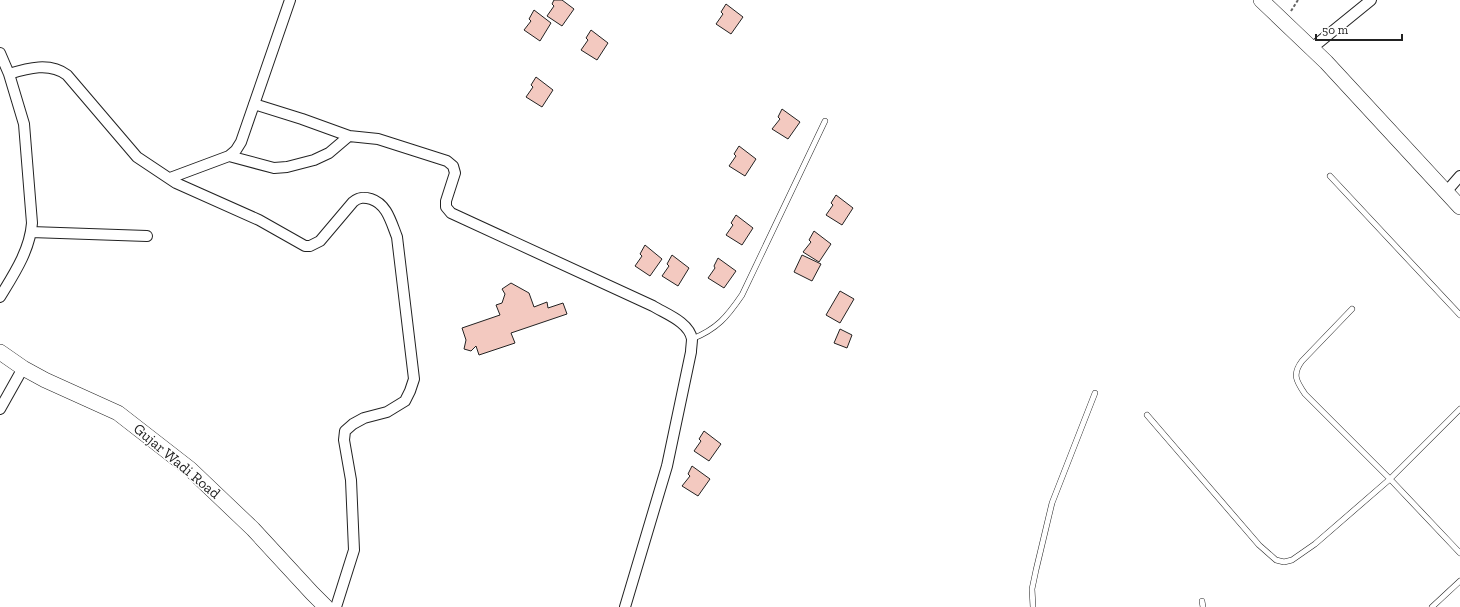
<svg xmlns="http://www.w3.org/2000/svg" width="1460" height="607" font-family="'Zilla Slab',serif">
	<style>
		.building { fill: #f3c9c0; stroke: #222 }
		.lines { fill: none; stroke-linecap: round; stroke-linejoin: round }
		.lane-casing { stroke: #222; stroke-width: 6 }
		.street-casing { stroke: #222; stroke-width: 12 }
		.secondary-casing { stroke: #222; stroke-width: 16 }
		.path { stroke: #646464; stroke-width: 2; stroke-dasharray: 3 2; stroke-linecap: butt }
		.lane { stroke: #fff; stroke-width: 5 }
		.street { stroke: #fff; stroke-width: 10 }
		.secondary { stroke: #fff; stroke-width: 15 }
		.labels { text-anchor: middle; dominant-baseline: central; stroke-width: 3; stroke-linejoin: round; paint-order: stroke }
		.street-label { font-size: 15px; fill: #222; stroke: #fff }
	</style>
	<rect width="100%" height="100%" fill="#fff"/>
	<path class="building" d="M554 0H562L574 9 562 26 547 16 554 6 552 4Z
		M726 4 743 17 731 34 716 24 723 14 721 12Z
		M534 10 551 23 540 41 524 30 531 21 529 19Z
		M591 30 608 43 597 60 581 50 588 40 586 38Z
		M536 77 553 90 542 107 526 97 533 87 531 85Z
		M782 109 800 122 788 139 772 129 780 119 778 117Z
		M739 146 756 159 745 176 729 166 736 156 734 154Z
		M836 195 853 208 842 225 826 215 833 205 831 203Z
		M736 215 753 228 742 245 726 235 733 225 731 223Z
		M814 231 831 244 819 262 803 252 811 242 809 240Z
		M645 245 662 259 650 276 635 266 642 256 640 254Z
		M672 255 689 268 678 286 662 276 669 266 667 264Z
		M802 255 821 264 812 281 794 272Z
		M718 258 736 271 724 288 708 278 715 268 714 266Z
		M511 283 529 293 534 307 547 302 548 308 563 303 567 314 511 333 515 343 479 355 476 346 471 351 464 349 466 340 462 328 500 315 496 305 502 303 505 294 502 289Z
		M840 291 854 299 840 323 826 315Z
		M840 329 852 335 847 348 834 343Z
		M704 431 721 444 709 461 694 451 701 441 699 439Z
		M692 466 710 479 698 496 682 486 690 476 688 474Z"/>
	<g class="lines">
		<g class="lane-casing">
			<path id="lane" d="M1330 176 1460 315
				M1352 309 1302 361C1292 374 1296 381 1305 394L1390 479 1460 553
				M692 339C717 329 727 317 742 295L825 121
				M1147 415 1259 545 1276 560 1284 562 1292 560 1315 544 1390 479 1460 409
				M1202 601 1203 607
				M1033 607 1032 589 1036 570 1052 503 1095 393
				M1432 607 1460 581"/>
		</g>
		<g class="street-casing">
			<path id="street" d="M1312 48 1371 0
				M0 53 9 74 24 124 32 223C30 250 14 274 0 297
				M9 74C28 68 50 62 67 75L137 157 176 183 259 220 305 246H310L320 241 353 202C359 197 364 197 371 199 387 204 391 222 397 237L414 379 410 391 405 401 387 412 364 418 353 424 345 431 344 440 351 480 354 550 336 607
				M254 104 302 119 349 136 378 139 447 161 453 166 455 173 446 201V207L451 213 653 306C666 314 689 322 692 339 692 343 691 348 691 352L667 466 625 607
				M229 156 274 168 287 167 314 160 329 153 349 136
				M170 178 229 156 236 150 241 142 290 0
				M1446 192 1460 176
				M31 232 147 236
				M0 409 23 368"/>
		</g>
		<g class="secondary-casing">
			<path id="secondary" d="M1261 0 1326 62 1460 207
				M0 352 23 368 45 380 118 413 190 469 253 529 312 593 326 607"/>
		</g>
		<path class="path" d="M1291 11 1298 0"/>
		<use href="#lane" class="lane"/>
		<use href="#street" class="street"/>
		<use href="#secondary" class="secondary"/>
	</g>
	<g class="labels">
		<g class="street-label">
			<text transform="translate(177 461) rotate(40)">Gujar Wadi Road</text>
		</g>
	</g>
	<path d="M1316 34v6h86v-6" fill="none" stroke="#222222" stroke-width="2"/>
	<text x="1322" y="34" font-size="12" fill="#222222" stroke="#ffffff" stroke-width="3" paint-order="stroke">50 m</text>
</svg>
